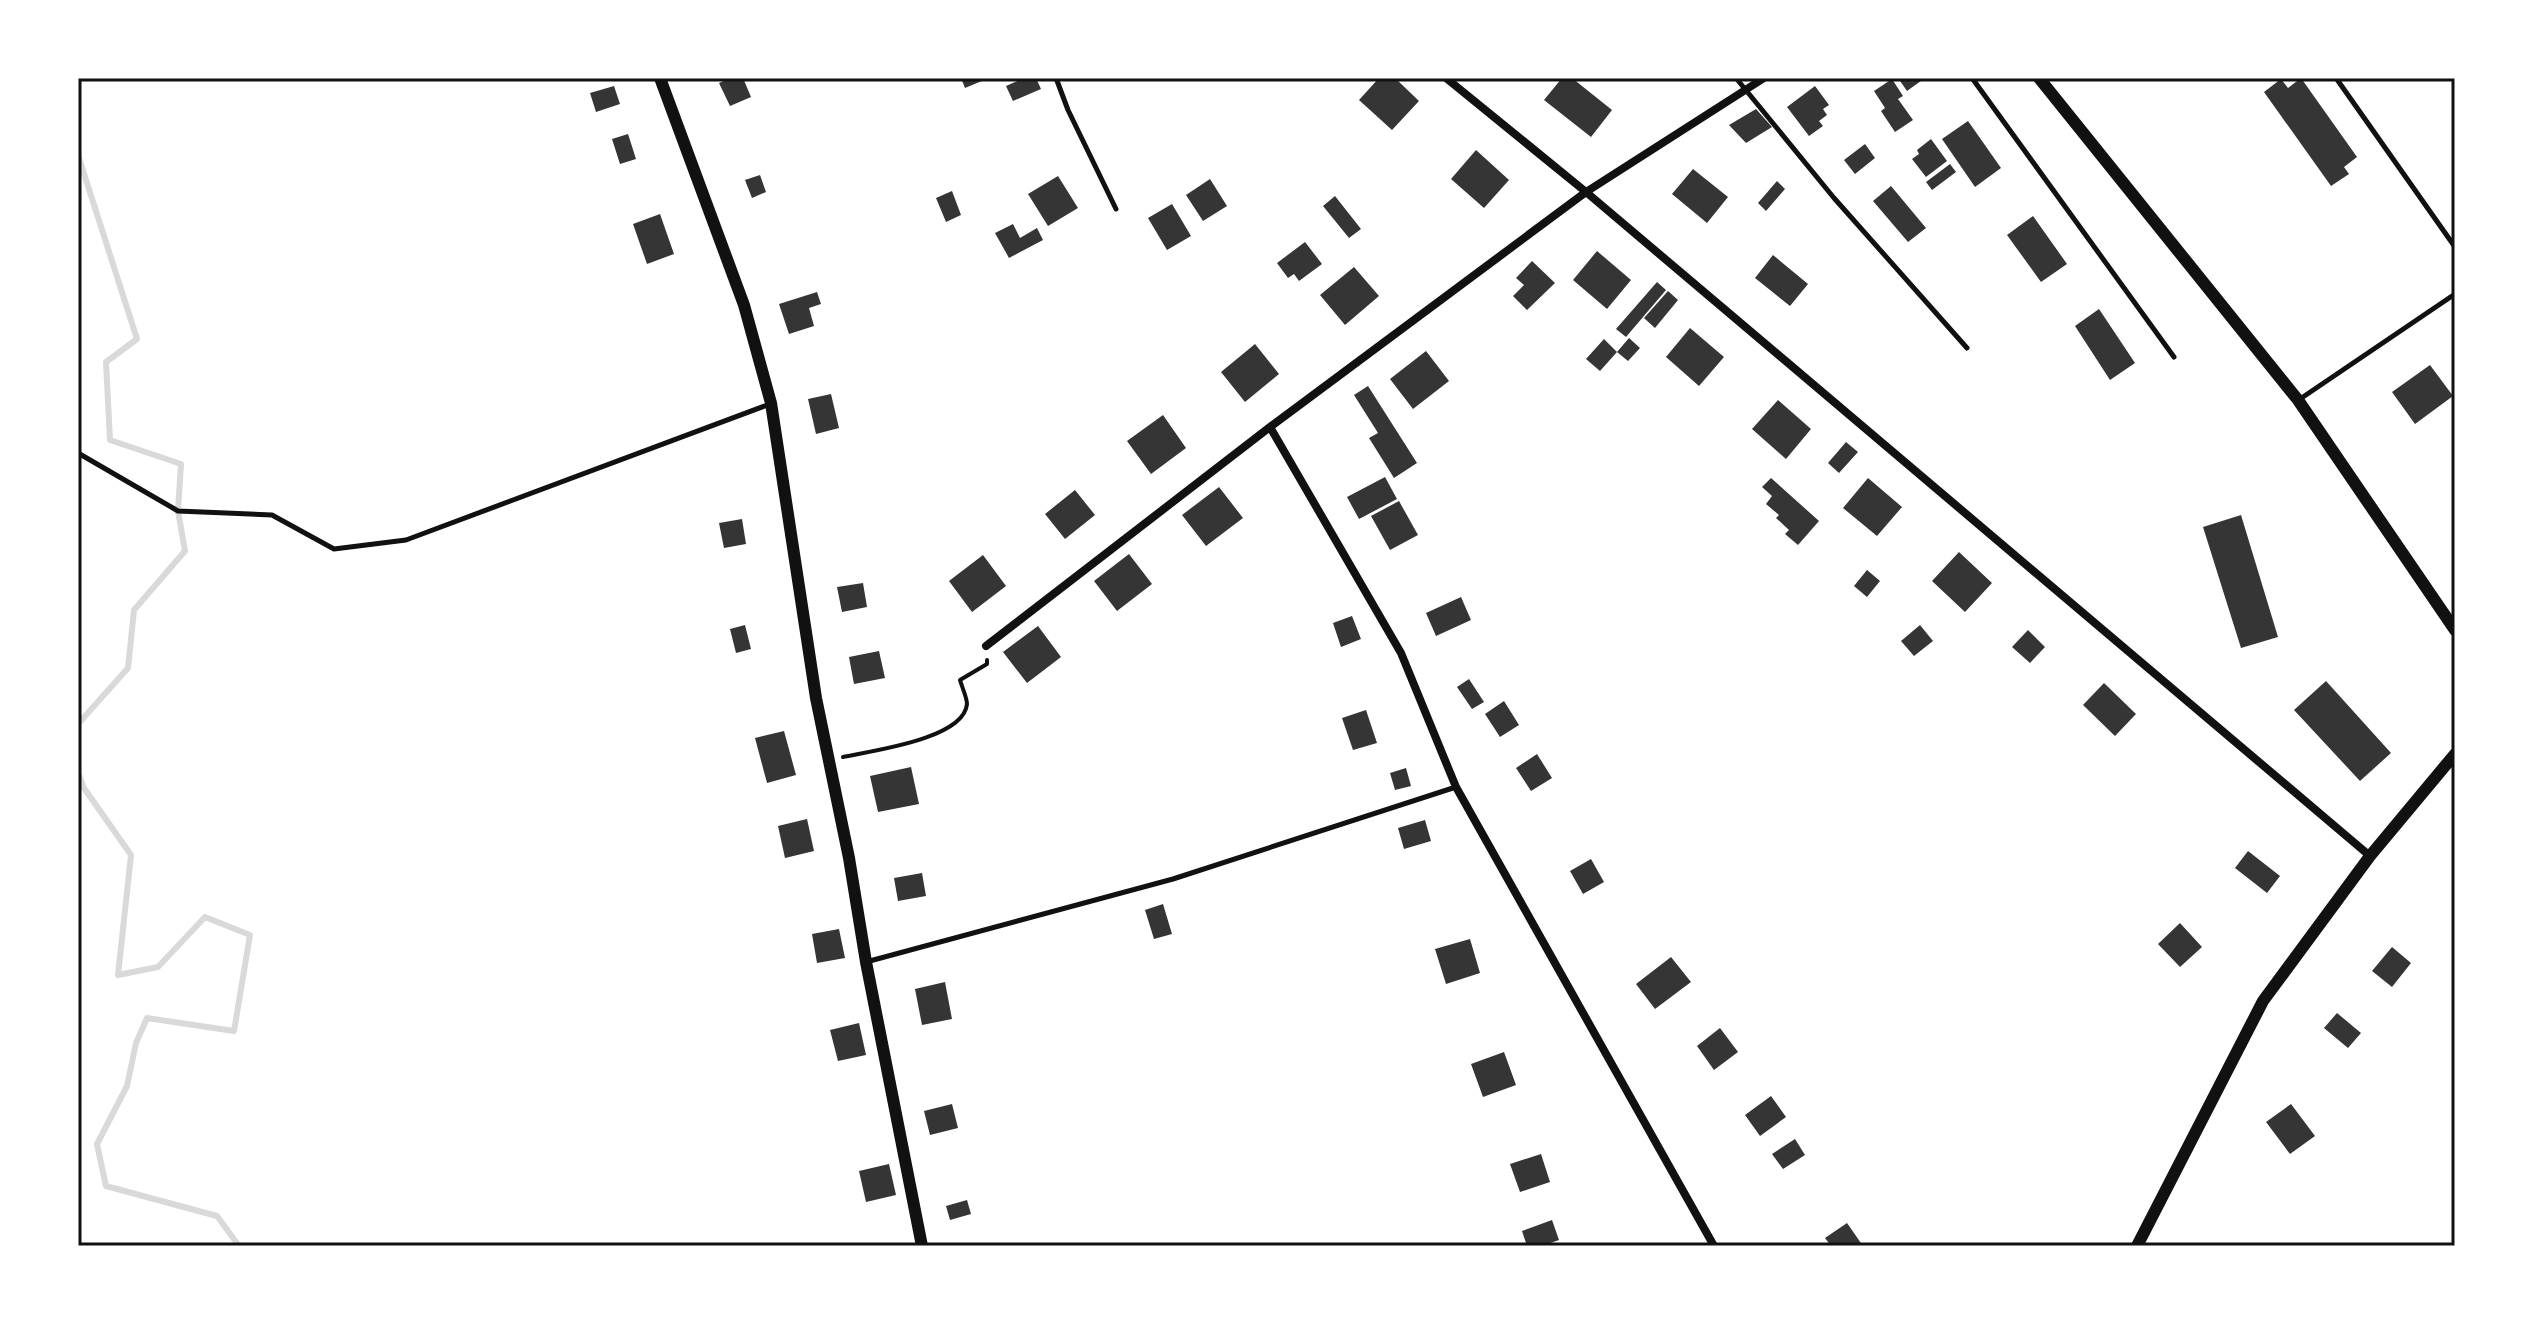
<svg xmlns="http://www.w3.org/2000/svg" width="2533" height="1324" font-family="Lora,serif">
	<style>
		.lines { fill: none; stroke-linecap: round; stroke-linejoin: round }
		.stream { stroke: #d9d9d9; stroke-width: 6 }
		.building { fill: #353535 }
		.path { stroke: #111; stroke-width: 4 }
		.service { stroke: #111; stroke-width: 5 }
		.minor { stroke: #111; stroke-width: 8 }
		.tertiary { stroke: #111; stroke-width: 12 }
		.neatline { fill: none; stroke: #111; stroke-width: 3 }
	</style>
	<rect width="100%" height="100%" fill="#fff"/>
	<g class="lines">
		<path class="stream" d="M78 155 137 339 106 362 110 440 181 464 178 511 185 551 134 610 128 668 78 724
			M78 773 84 788 131 855 118 975 158 967 205 917 250 935 234 1031 147 1018 136 1043 127 1086 97 1144 106 1186 217 1216 239 1246"/>
	</g>
	<path class="building" d="M731 78H743L751 97 730 106 719 83Z
		M961 78H989L965 88Z
		M1024 78H1036L1041 89 1013 101 1006 86Z
		M1379 78H1395L1419 101 1392 130 1359 100Z
		M1562 78H1572L1612 110 1591 137 1544 100Z
		M1898 78H1925L1907 91Z
		M2301 78 2357 157 2344 167 2349 174 2331 186 2264 92 2281 79 2288 88Z
		M1892 79 1903 96 1898 99 1913 120 1895 132 1881 111 1885 108 1874 91Z
		M614 86 620 104 596 112 590 93Z
		M1815 86 1829 105 1823 109 1827 115 1819 121 1823 126 1809 136 1787 107Z
		M1756 109 1772 127 1746 143 1729 125Z
		M1968 121 2001 168 1975 187 1942 139Z
		M628 134 636 159 620 164 612 139Z
		M1931 139 1947 161 1926 177 1912 159 1919 154 1917 150Z
		M1865 144 1875 158 1855 174 1844 160Z
		M1476 150 1509 180 1484 208 1451 179Z
		M1950 164 1956 172 1932 190 1926 182Z
		M1693 169 1728 197 1707 223 1672 194Z
		M760 175 766 192 752 198 745 180Z
		M1058 176 1078 208 1048 226 1028 194Z
		M1210 179 1227 206 1203 221 1186 195Z
		M1777 181 1785 189 1766 211 1758 203Z
		M1891 186 1926 228 1908 242 1873 201Z
		M952 191 961 215 946 222 936 198Z
		M1335 196 1361 229 1349 238 1323 206Z
		M1172 204 1191 236 1167 250 1148 218Z
		M660 214 674 254 647 264 633 224Z
		M2033 216 2067 264 2041 282 2007 235Z
		M1013 224 1020 238 1037 228 1043 240 1009 258 995 233Z
		M1305 242 1322 264 1299 281 1294 274 1288 278 1277 263Z
		M1597 251 1631 280 1607 309 1573 280Z
		M1773 255 1808 284 1790 306 1755 278Z
		M1532 261 1555 283 1527 310 1513 296 1524 285 1516 278Z
		M1354 267 1379 296 1345 325 1320 295Z
		M1657 282 1666 290 1626 337 1616 329Z
		M1668 291 1678 300 1655 328 1644 318Z
		M817 292 821 304 809 308 814 326 789 334 779 304Z
		M2099 309 2135 363 2110 380 2075 326Z
		M1690 328 1724 357 1699 386 1666 357Z
		M1629 338 1640 348 1628 361 1617 352Z
		M1604 339 1617 352 1600 371 1586 359Z
		M1255 344 1279 374 1245 402 1221 372Z
		M1426 351 1449 381 1413 409 1390 379Z
		M2430 365 2453 396 2415 424 2392 392Z
		M1368 386 1417 463 1394 478 1369 438 1378 433 1354 395Z
		M831 394 839 428 816 434 808 399Z
		M1778 400 1811 429 1786 459 1752 429Z
		M1163 415 1186 448 1151 474 1127 441Z
		M1846 442 1858 452 1839 473 1828 463Z
		M1385 477 1397 499 1359 519 1347 497Z
		M1771 478 1819 521 1798 545 1785 534 1789 530 1776 518 1779 515 1766 504 1772 496 1762 487Z
		M1868 478 1902 507 1877 536 1843 508Z
		M1219 487 1243 518 1206 546 1182 515Z
		M1075 490 1095 515 1065 539 1045 514Z
		M1399 501 1418 535 1390 550 1371 516Z
		M2241 515 2278 637 2241 648 2203 527Z
		M742 519 746 544 724 548 719 523Z
		M1959 552 1992 583 1965 612 1932 581Z
		M1129 554 1152 584 1117 611 1094 581Z
		M983 555 1006 586 972 612 949 581Z
		M1867 570 1880 581 1867 597 1854 586Z
		M863 583 867 607 842 612 837 587Z
		M1461 597 1471 620 1436 636 1426 613Z
		M1352 616 1361 639 1341 647 1333 623Z
		M745 625 751 649 736 653 730 629Z
		M1920 625 1933 641 1914 656 1901 641Z
		M1038 626 1061 657 1027 683 1003 652Z
		M2028 630 2045 647 2030 663 2012 647Z
		M879 651 885 678 854 684 849 657Z
		M1469 679 1484 702 1472 709 1457 687Z
		M2326 681 2391 753 2360 781 2294 710Z
		M2104 683 2136 714 2115 736 2083 705Z
		M1504 701 1519 725 1500 737 1485 714Z
		M1366 710 1377 743 1353 750 1342 718Z
		M784 731 796 775 767 783 755 738Z
		M1537 754 1552 778 1531 791 1516 768Z
		M911 767 919 804 878 812 870 776Z
		M1406 768 1411 786 1395 790 1390 773Z
		M807 819 814 851 785 858 778 826Z
		M1425 820 1431 841 1404 849 1398 828Z
		M2248 851 2280 876 2267 893 2235 868Z
		M1591 859 1604 882 1583 894 1570 871Z
		M922 873 926 896 898 901 894 878Z
		M1163 904 1172 934 1154 939 1145 910Z
		M2180 923 2202 947 2180 967 2158 944Z
		M839 929 845 958 817 963 812 934Z
		M1470 939 1480 973 1446 984 1435 949Z
		M2392 947 2411 963 2392 987 2372 971Z
		M1671 957 1691 982 1655 1009 1636 984Z
		M945 982 952 1019 922 1025 915 989Z
		M2337 1013 2361 1033 2348 1048 2324 1028Z
		M859 1023 866 1055 838 1061 830 1030Z
		M1720 1028 1738 1052 1714 1070 1697 1046Z
		M1504 1052 1516 1085 1483 1097 1471 1064Z
		M1771 1096 1786 1117 1760 1136 1745 1115Z
		M952 1104 958 1128 930 1135 924 1111Z
		M2291 1104 2315 1136 2290 1154 2266 1122Z
		M1795 1139 1805 1155 1783 1169 1772 1154Z
		M1541 1154 1550 1182 1520 1192 1510 1164Z
		M889 1164 896 1195 866 1202 859 1171Z
		M967 1200 971 1214 950 1220 946 1206Z
		M1552 1220 1559 1240 1542 1246H1527L1522 1231Z
		M1847 1223 1863 1246H1831L1825 1238Z"/>
	<g class="lines">
		<path class="path" d="M843 757C871 751 964 739 967 704 967 698 962 687 960 680L987 664V660"/>
		<path class="service" d="M1056 78 1068 110 1116 209
			M1736 78 1834 198 1967 348
			M1972 78 2174 357
			M2336 78 2455 247
			M2300 399 2455 294
			M78 453 178 511 272 515 334 549 406 540 770 404
			M866 962 1173 879 1456 787"/>
		<path class="minor" d="M1446 78 1586 192 2370 856
			M1270 427 1401 653 1456 787 1714 1246
			M986 646 1270 427 1586 192 1764 78"/>
		<path class="tertiary" d="M660 78 744 305 771 403 816 698 849 858 866 962 922 1246
			M2039 78 2298 400 2455 630
			M2137 1246 2263 1001 2370 856 2455 754"/>
	</g>
	<rect width="2533" height="1324" fill="none" stroke="#ffffff" stroke-width="160"/>
	<rect x="80" y="80" width="2373" height="1164" class="neatline"/>
</svg>
